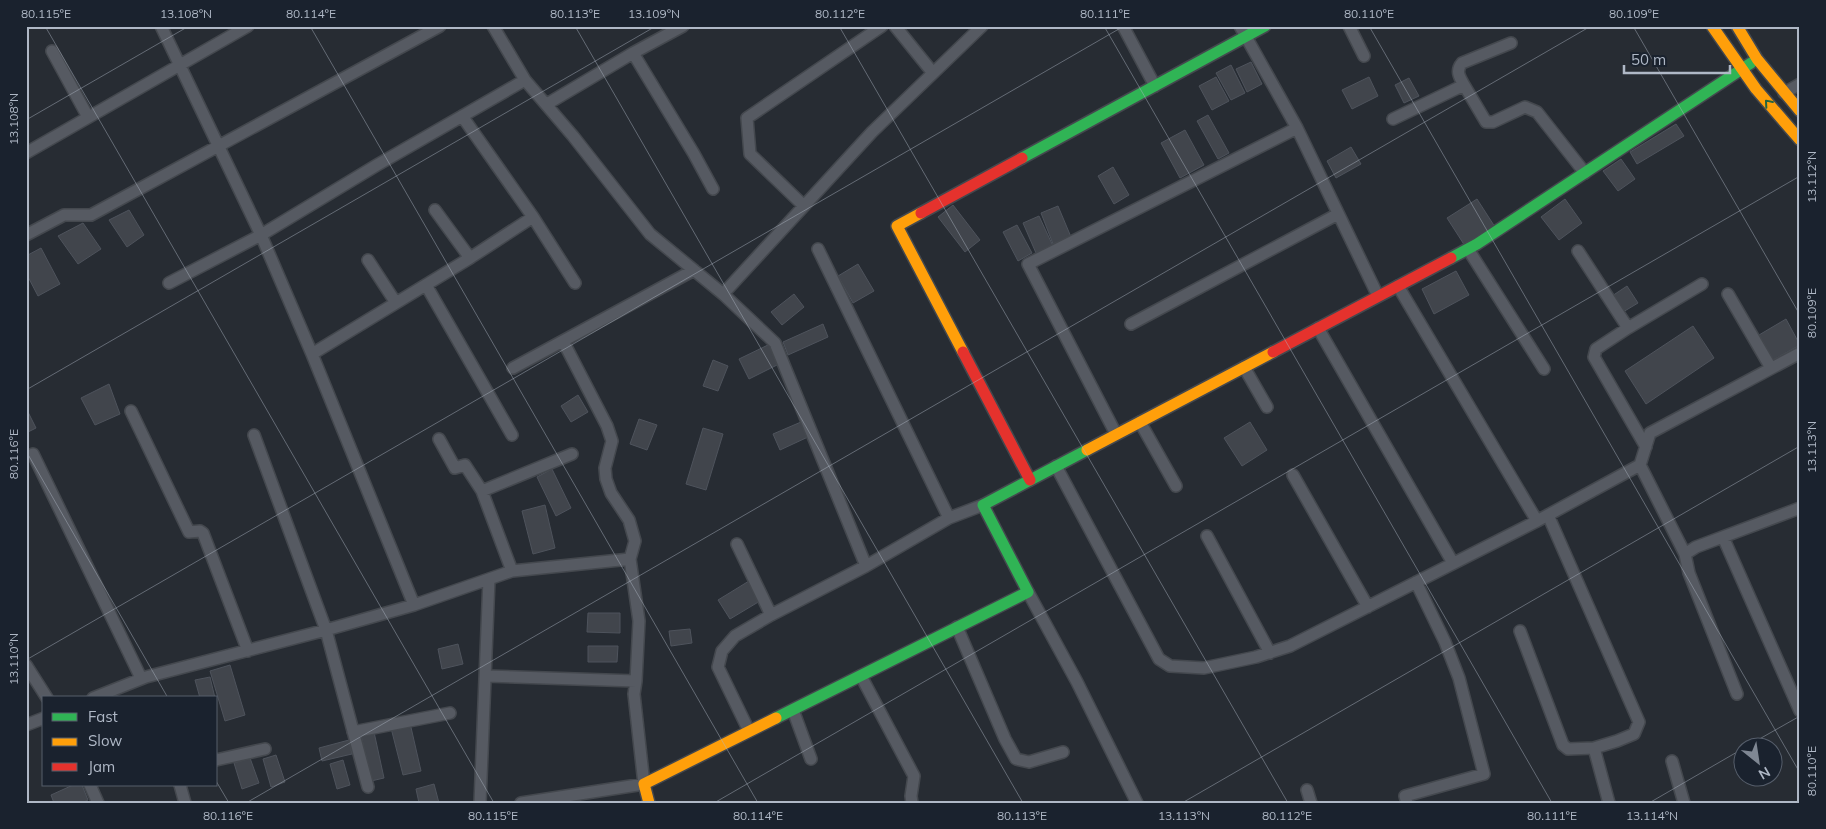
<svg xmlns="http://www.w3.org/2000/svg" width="1826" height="829" font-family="Mulish,sans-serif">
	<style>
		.building { fill: #41454c; stroke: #4e535c }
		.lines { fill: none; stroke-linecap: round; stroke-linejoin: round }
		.street-casing { stroke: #44484e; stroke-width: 14 }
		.fast-casing { stroke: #44484e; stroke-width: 14 }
		.slow-casing { stroke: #44484e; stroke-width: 14 }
		.jam-casing { stroke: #44484e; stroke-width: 14 }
		.street { stroke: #565a62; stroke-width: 11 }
		.fast { stroke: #30b455; stroke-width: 11 }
		.slow { stroke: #ff9f0a; stroke-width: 11 }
		.jam { stroke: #e5322d; stroke-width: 11 }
		.oneway { stroke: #246440 }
		.ticks { fill: none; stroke: #afb8c6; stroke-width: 1; stroke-opacity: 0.45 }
		.neatline { fill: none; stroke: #afb8c6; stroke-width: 2 }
		.ticks-label { font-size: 12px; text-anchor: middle; fill: #afb8c6 }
	</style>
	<rect width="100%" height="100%" fill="#272c33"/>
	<path class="building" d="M1251 62 1262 84 1247 92 1236 69Z
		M1231 65 1245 93 1231 100 1216 73Z
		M1216 77 1229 101 1212 110 1199 86Z
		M1369 77 1378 96 1352 109 1342 90Z
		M1409 78 1419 96 1404 103 1395 85Z
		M1208 115 1229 153 1218 159 1197 121Z
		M1676 124 1684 136 1637 164 1630 152Z
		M1185 130 1204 165 1180 178 1161 143Z
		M1351 147 1361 164 1336 178 1327 161Z
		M1621 159 1635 179 1618 191 1603 171Z
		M1113 167 1129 195 1114 204 1098 176Z
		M1477 199 1495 227 1465 246 1447 218Z
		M1565 199 1582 223 1559 240 1541 217Z
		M953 205 980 240 965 252 938 217Z
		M1058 206 1071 237 1053 244 1041 213Z
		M129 210 144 235 127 247 109 220Z
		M1039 216 1053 246 1036 253 1023 223Z
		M83 223 101 249 78 264 58 236Z
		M1017 225 1032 253 1018 261 1003 232Z
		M41 248 60 284 38 296 26 273V256Z
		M858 264 874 291 853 303 838 276Z
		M1456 271 1469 295 1434 314 1422 289Z
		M1627 286 1638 303 1623 312 1612 296Z
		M794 294 804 307 782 325 771 312Z
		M1786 319 1800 345 1773 360 1759 335Z
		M823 324 828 337 788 355 783 342Z
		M1693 326 1714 358 1646 404 1625 371Z
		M770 344 779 364 749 379 739 359Z
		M713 360 728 366 718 391 703 386Z
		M109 384 120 414 95 425 81 398Z
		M578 395 588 412 571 422 561 406Z
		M26 408 36 428 26 433Z
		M639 419 657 425 647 450 630 444Z
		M801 422 808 437 780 450 773 434Z
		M1250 422 1267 450 1242 466 1224 438Z
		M703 428 723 434 706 490 686 484Z
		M552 469 571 508 556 516 537 477Z
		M545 505 555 548 533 554 522 511Z
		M749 581 760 601 730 619 718 600Z
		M588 613H620V633L587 632Z
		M690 629 692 643 671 646 669 631Z
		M458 644 463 664 442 669 438 649Z
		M588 646H618L617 662H588Z
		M230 665 245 715 225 721 210 671Z
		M210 677 215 698H200L195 680Z
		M410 723 421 771 403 775 391 728Z
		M374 732 384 778 371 781 361 735Z
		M349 740 352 754 322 761 319 748Z
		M276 755 285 782 271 787 263 759Z
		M250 758 259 783 242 789 234 763Z
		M343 760 350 785 337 789 330 764Z
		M434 784 439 803H419L416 789Z
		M73 785H82L88 800 82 803H54L51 795Z"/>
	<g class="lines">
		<g class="street-casing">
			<path id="street" d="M161 26 261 235 312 354 414 605
				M895 26 933 73
				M1123 26 1155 86
				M1240 26 1297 128
				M1349 26 1364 56
				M52 51 88 117
				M633 53 694 154 713 189
				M525 80 573 136 650 234 723 294 775 343 866 566
				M1464 85C1460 78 1455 71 1462 63L1511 43
				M1784 93 1800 84
				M547 104 633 53 683 26
				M462 116 533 217 575 283
				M1393 119 1464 85 1486 122H1493L1525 107 1537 112 1585 173
				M26 153 248 26
				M804 206 750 154 747 118 882 26
				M435 210 470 258
				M26 235 64 215H91L440 26
				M818 249 949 518
				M1468 249 1544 369
				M1578 251 1628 328
				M368 260 396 303
				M169 283 261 235 377 165 525 80 493 26
				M426 285 512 435
				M1398 286 1537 521 1640 465 1650 433 1800 353
				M723 294 872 132 982 26
				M1728 294 1771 368
				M1131 324 1338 214
				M1318 328 1453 563
				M312 354 470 258 533 217
				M1244 367 1267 407
				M513 368 694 270
				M131 411 189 532 200 531 203 533 248 651
				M1140 422 1176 486
				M1116 434 1028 264 1297 128 1378 296
				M254 435 326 630 368 787
				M439 439 455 468 465 465 482 491 572 454
				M1646 447 1594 357 1596 349 1628 328 1702 284
				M33 454 141 678
				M1640 465 1685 554
				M1056 466 1159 659 1170 666 1204 668 1256 657 1290 646 1537 521
				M1293 475 1368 607
				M482 491 512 571
				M1548 515 1639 722 1634 734 1617 741 1594 748 1609 803
				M1207 536 1270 653
				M1723 537 1800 711
				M737 544 771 615
				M1028 592 1077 682 1137 803
				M957 627 1005 739 1016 759 1029 762 1063 752
				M1520 631 1563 745 1568 749 1594 748
				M26 665 47 698
				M486 676 636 681
				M861 676 914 776 911 796 912 803
				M1737 694 1689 573 1685 554 1696 547 1800 508
				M93 698 146 677 326 630 414 605 512 571 630 559
				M793 710 811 759
				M26 725 44 718
				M749 731 718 667 722 651 735 636 771 615 866 566 949 518 983 505
				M353 732 450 713
				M216 760 265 749
				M1672 761 1684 803
				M90 785 98 803
				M180 785 185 803
				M1307 790 1311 803
				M480 803 489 579
				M521 803 644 784 634 694 636 681 639 621 630 559 635 541 629 520 611 493 606 479 605 468 612 441 607 426 563 341
				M1407 803 1405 796 1484 774 1459 678 1445 642 1416 582"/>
		</g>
		<g class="fast-casing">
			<path id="fast" d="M1022 158 1265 26
				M1451 258 1477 244 1751 63
				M776 718 1028 592 983 505 1087 450"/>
		</g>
		<g class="slow-casing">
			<path id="slow" d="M1712 26 1756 89 1800 140
				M1737 26 1757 59 1800 111
				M921 213 897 226 963 352
				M1087 450 1273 352
				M649 803 644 784 776 718"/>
		</g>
		<g class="jam-casing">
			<path id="jam" d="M921 213 1022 158
				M963 352 1030 480
				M1273 352 1451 258"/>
		</g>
		<use href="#street" class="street"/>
		<use href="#fast" class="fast"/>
		<use href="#slow" class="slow"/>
		<use href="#jam" class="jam"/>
	</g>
	<defs><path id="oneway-chevron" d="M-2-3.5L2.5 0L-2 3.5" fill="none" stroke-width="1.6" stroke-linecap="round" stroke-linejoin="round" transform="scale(1.25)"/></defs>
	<use class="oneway" href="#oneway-chevron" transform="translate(1768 103) rotate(-131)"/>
	<path class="ticks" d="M45 26 494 803M310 26 758 803M575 26 1023 803M839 26 1288 803M1104 26 1552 803M1369 26 1800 773M1633 26 1800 315M26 120 189 26M26 390 656 26M26 451 168 698M26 660 1124 26M1747 746 1800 716M216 781 229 803M246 803 1591 26M714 803 1800 176M1182 803 1800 446M1649 803 1744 748"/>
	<rect width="1826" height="829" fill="none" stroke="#1a222e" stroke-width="55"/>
	<rect x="42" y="696" width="175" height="90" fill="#1a222e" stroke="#565e6b"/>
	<rect x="52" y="713" width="25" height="8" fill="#30b455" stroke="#565e6b"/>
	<text x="88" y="722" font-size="15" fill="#afb8c6">Fast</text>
	<rect x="52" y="738" width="25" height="8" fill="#ff9f0a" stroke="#565e6b"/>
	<text x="88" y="746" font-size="15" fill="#afb8c6">Slow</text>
	<rect x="52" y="763" width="25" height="8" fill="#e5322d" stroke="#565e6b"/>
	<text x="88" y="772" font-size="15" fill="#afb8c6">Jam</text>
	<g transform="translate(1758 762) rotate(150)"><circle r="24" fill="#1a222e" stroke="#565e6b"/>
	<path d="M0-4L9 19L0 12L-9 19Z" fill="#7f8793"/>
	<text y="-8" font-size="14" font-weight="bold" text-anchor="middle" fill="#afb8c6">N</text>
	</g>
	<path d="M1624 65v8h106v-8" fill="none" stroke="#afb8c6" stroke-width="2.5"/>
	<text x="1631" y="65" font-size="15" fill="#afb8c6" stroke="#1a222e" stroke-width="4" paint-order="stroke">50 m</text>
	<rect x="28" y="28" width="1770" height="774" class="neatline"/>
	<g class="ticks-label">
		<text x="46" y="18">80.115°E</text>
		<text x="186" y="18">13.108°N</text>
		<text x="311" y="18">80.114°E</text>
		<text x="575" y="18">80.113°E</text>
		<text x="654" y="18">13.109°N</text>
		<text x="840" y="18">80.112°E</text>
		<text x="1105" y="18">80.111°E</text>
		<text x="1369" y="18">80.110°E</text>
		<text x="1634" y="18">80.109°E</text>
		<text transform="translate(14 119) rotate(-90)" y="4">13.108°N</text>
		<text transform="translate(1812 177) rotate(-90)" y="4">13.112°N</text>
		<text transform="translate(1812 313) rotate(-90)" y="4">80.109°E</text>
		<text transform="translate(1812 447) rotate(-90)" y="4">13.113°N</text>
		<text transform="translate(14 454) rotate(-90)" y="4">80.116°E</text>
		<text transform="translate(14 659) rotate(-90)" y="4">13.110°N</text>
		<text transform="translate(1812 771) rotate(-90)" y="4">80.110°E</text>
		<text x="228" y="820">80.116°E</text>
		<text x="493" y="820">80.115°E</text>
		<text x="758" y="820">80.114°E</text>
		<text x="1022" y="820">80.113°E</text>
		<text x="1184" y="820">13.113°N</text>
		<text x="1287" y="820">80.112°E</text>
		<text x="1552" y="820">80.111°E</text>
		<text x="1652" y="820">13.114°N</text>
	</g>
</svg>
